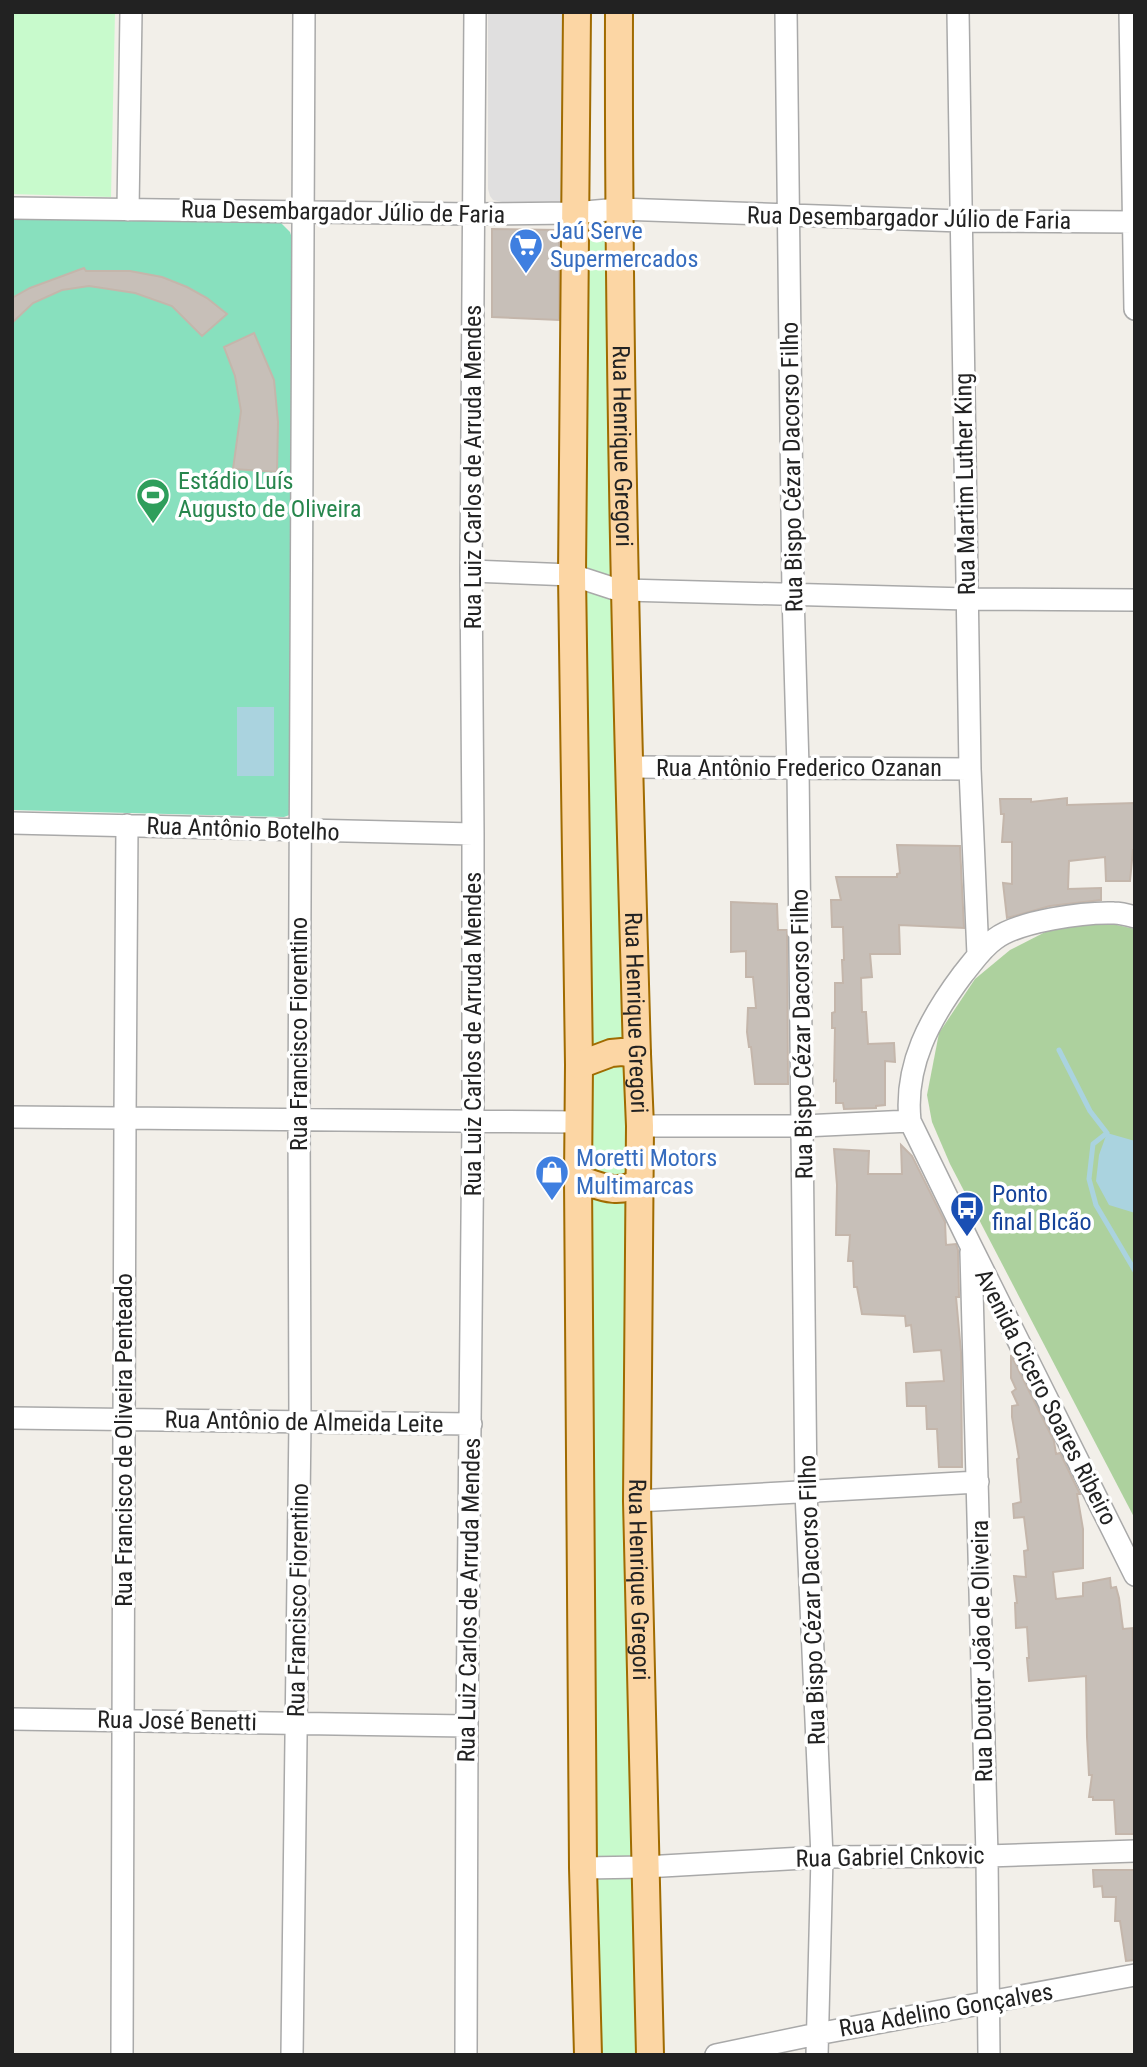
<svg xmlns="http://www.w3.org/2000/svg" width="1147" height="2067" font-family="'Roboto Condensed',sans-serif">
	<style>
		.residential { fill: #e0dfdf }
		.forest { fill: #add19e }
		.park { fill: #c8facc }
		.pitch { fill: #88e0be }
		.water { fill: #aad3df }
		.lines { fill: none; stroke-linecap: round; stroke-linejoin: round }
		.stream { stroke: #aad3df; stroke-width: 5 }
		.building { fill: #c7bfb8; stroke: #c4b6ab; stroke-width: 2 }
		.minor-casing { stroke: #a9a9a9; stroke-width: 24 }
		.major-casing { stroke: #a06b00; stroke-width: 30 }
		.minor { stroke: #fff; stroke-width: 21 }
		.major { stroke: #fcd6a4; stroke-width: 26 }
		.labels { text-anchor: middle; dominant-baseline: central; stroke-width: 7; stroke-linejoin: round; paint-order: stroke }
		.street-label { font-size: 24px; fill: #222; stroke: #fff }
		.shop-label { font-size: 24px; fill: #366cbe; stroke: #fff; text-anchor: start }
		.leisure-label { font-size: 24px; fill: #27864d; stroke: #fff; text-anchor: start }
		.transit-label { font-size: 24px; fill: #164399; stroke: #fff; text-anchor: start }
	</style>
	<rect width="100%" height="100%" fill="#f2efe9"/>
	<path class="residential" d="M488 12H567L564 202H502L493 200 490 196 488 189Z"/>
	<path class="forest" d="M1099 921 1135 929V1519L950 1164 932 1122 927 1095 939 1033 975 979 1010 950 1053 928Z"/>
	<path class="park" d="M12 12H115L111 197 12 194Z
		M586 223H629L633 1466 641 2055H598C589 1444 585 834 586 223Z"/>
	<path class="pitch" d="M12 218 281 223 290 232 294 245 292 814 284 817 12 810Z"/>
	<path class="water" d="M237 707H274V776H237Z
		M1107 1133 1135 1141V1213L1109 1205 1096 1181 1099 1155Z"/>
	<g class="lines">
		<path class="stream" d="M1059 1050 1090 1111 1107 1133 1093 1144 1089 1179 1096 1205 1135 1271"/>
	</g>
	<path class="building" d="M492 229 559 230V320L492 317Z
		M84 268 86 271H130L162 277 187 287 207 298 227 314 202 336 172 306 135 293 89 286 62 290 33 303 12 323V298L30 288Z
		M254 333 274 380 278 422 277 472 233 469 241 411 235 376 224 347Z
		M1067 798V805L1135 803V850H1133L1130 881H1106L1105 857 1069 861 1068 889 1101 888V900L1050 906 1007 918 1003 883 1012 884V842H1002L1004 814H1001L1000 799H1031V802Z
		M897 845 960 846 964 928 899 925 900 954H870L872 977 861 978 862 1012H866L868 1044 894 1043 895 1062 885 1061V1105L876 1106V1108L844 1109 843 1103H836V1080L834 1081 835 1028H832V1013L835 1012V983H843L842 960H844L843 927H832L831 900H841L836 877H897V874L900 873Z
		M731 902 777 904 778 930H787L788 1084H755L751 1047H749L747 1032 748 1008H756L753 977H746V951L731 952Z
		M901 1145 912 1156 945 1222 946 1245 956 1244 958 1250 959 1297H956L961 1352 962 1467H939L937 1429H927L926 1406H907L906 1383 944 1381 941 1350 914 1352 911 1325 906 1326 905 1316 862 1314 857 1287H854L853 1261H848L850 1235H836L837 1185 834 1149 869 1151 868 1174H902Z
		M1011 1355 1054 1441 1056 1454 1060 1453 1080 1494H1077L1083 1529V1568L1053 1572 1056 1599 1083 1596V1583L1110 1578 1111 1588 1116 1587 1119 1598 1123 1629 1133 1628 1135 1834H1116L1114 1800H1093V1797H1089L1092 1775H1089L1087 1737 1086 1676 1029 1681 1027 1658H1029L1027 1627 1016 1628 1015 1603H1017L1014 1576 1026 1577 1024 1551 1028 1550 1024 1517 1014 1518 1013 1504 1021 1502 1017 1459 1019 1458 1012 1417V1406L1018 1405 1012 1392 1016 1389 1011 1378Z
		M1093 1870H1135V1960L1126 1961 1120 1921H1115L1116 1897H1103L1102 1886 1094 1887Z"/>
	<g class="lines">
		<g class="minor-casing">
			<path id="minor" d="M786 12 793 594 798 767 806 1492 822 1857 817 2055
				M958 12 970 769 978 955
				M1130 12 1135 309
				M12 208 473 214 574 213 619 209 961 221 1135 222
				M128 210 131 12
				M471 571 572 575 615 589 625 590 967 599 1135 600
				M629 767 970 769
				M12 823 473 834
				M1135 917C1128 915 1121 913 1114 913 1084 912 1019 921 995 939 982 948 973 962 963 974 930 1018 904 1065 910 1121L970 1244 1135 1575
				M12 1117 578 1122
				M640 1126H803L910 1121
				M971 1252 987 1856 989 2055
				M12 1418 471 1424
				M637 1501 978 1482
				M12 1719 467 1726
				M583 1868 645 1867 822 1857 987 1856 1135 1851
				M122 2055 125 1118 127 825
				M292 2055 300 1422 299 1120 304 12
				M466 2055 467 1726 473 1122V834L471 571 475 12
				M716 2055 817 2034 1135 1975"/>
		</g>
		<g class="major-casing">
			<g id="major">
				<path d="M577 12 572 575 579 1065 578 1179 583 1868 588 2055"/>
				<path id="s1" d="M619 12C618 360 627 707 637 1054L640 1126 637 1501 650 2055"/>
				<path d="M579 1065 611 1053 622 1052 637 1054"/>
				<path d="M578 1179C600 1186 618 1196 639 1182"/>
			</g>
		</g>
		<use href="#minor" class="minor"/>
		<use href="#major" class="major"/>
	</g>
	<defs>
		<g id="supermarket-pin" transform="scale(1.75)"><path d="M0 17L-7.5 6A9.5 9.5 0 1 1 7.5 6Z" fill="#3f7fe0" stroke="#fff"/><path d="M-6-5.5h2.5l.6 2H6L4.5 2H-2.5L-4.4-4H-6ZM-1.5 3.2a1.3 1.3 0 1 0 .1 0ZM3 3.2a1.3 1.3 0 1 0 .1 0Z" fill="#fff"/></g>
		<g id="stadium-pin" transform="scale(1.75)"><path d="M0 17L-7.5 6A9.5 9.5 0 1 1 7.5 6Z" fill="#2e9e5b" stroke="#fff"/><path d="M0-5a6.5 5 0 1 0 0 10a6.5 5 0 1 0 0-10ZM-3.5-1.8h7v3.6h-7Z" fill="#fff"/></g>
		<g id="shop-pin" transform="scale(1.75)"><path d="M0 17L-7.5 6A9.5 9.5 0 1 1 7.5 6Z" fill="#3f7fe0" stroke="#fff"/><path d="M-5-2.5h2.3a2.7 3.5 0 0 1 5.4 0H5L5.5 6h-11ZM-1.5-2.5h3a1.5 2.3 0 0 0-3 0Z" fill="#fff"/></g>
		<g id="bus-pin" transform="scale(1.75)"><path d="M0 17L-7.5 6A9.5 9.5 0 1 1 7.5 6Z" fill="#1a4fb4" stroke="#fff"/><path d="M-5-6H5V4H4V6H2V4H-2V6H-4V4H-5ZM-3.5-4V0h7V-4ZM-3.5 1.2v1.5H-2V1.2ZM2 1.2v1.5H3.5V1.2Z" fill="#fff"/></g>
	</defs>
	<g fill-rule="evenodd">
		<use href="#supermarket-pin" x="526" y="245"/>
		<use href="#stadium-pin" x="153" y="495"/>
		<use href="#shop-pin" x="552" y="1172"/>
		<use href="#bus-pin" x="967" y="1208"/>
	</g>
	<g class="labels">
		<g class="street-label">
			<text transform="translate(343 212) rotate(1)">Rua Desembargador Júlio de Faria</text>
			<text transform="translate(909 218) rotate(1)">Rua Desembargador Júlio de Faria</text>
			<text stroke="none"><textPath href="#s1" startOffset="434">Rua Henrique Gregori</textPath></text>
			<text transform="translate(473 467) rotate(-90)">Rua Luiz Carlos de Arruda Mendes</text>
			<text transform="translate(792 467) rotate(-91)">Rua Bispo Cézar Dacorso Filho</text>
			<text transform="translate(965 484) rotate(-91)">Rua Martim Luther King</text>
			<text x="799" y="768">Rua Antônio Frederico Ozanan</text>
			<text transform="translate(243 829) rotate(2)">Rua Antônio Botelho</text>
			<text stroke="none"><textPath href="#s1" startOffset="1001">Rua Henrique Gregori</textPath></text>
			<text transform="translate(299 1034) rotate(-90)">Rua Francisco Fiorentino</text>
			<text transform="translate(473 1034) rotate(-90)">Rua Luiz Carlos de Arruda Mendes</text>
			<text transform="translate(802 1034) rotate(-91)">Rua Bispo Cézar Dacorso Filho</text>
			<text transform="translate(1046 1397) rotate(63)">Avenida Cicero Soares Ribeiro</text>
			<text transform="translate(304 1422) rotate(1)">Rua Antônio de Almeida Leite</text>
			<text transform="translate(124 1440) rotate(-90)">Rua Francisco de Oliveira Penteado</text>
			<text stroke="none"><textPath href="#s1" startOffset="1568">Rua Henrique Gregori</textPath></text>
			<text transform="translate(298 1600) rotate(-89)">Rua Francisco Fiorentino</text>
			<text transform="translate(469 1600) rotate(-89)">Rua Luiz Carlos de Arruda Mendes</text>
			<text transform="translate(812 1600) rotate(-92)">Rua Bispo Cézar Dacorso Filho</text>
			<text transform="translate(982 1651) rotate(-91)">Rua Doutor João de Oliveira</text>
			<text transform="translate(177 1721) rotate(1)">Rua José Benetti</text>
			<text transform="translate(890 1857) rotate(-1)">Rua Gabriel Cnkovic</text>
			<text transform="translate(946 2010) rotate(-10)">Rua Adelino Gonçalves</text>
		</g>
		<g class="shop-label">
			<text x="550" y="231">Jaú Serve<tspan x="550" dy="28">Supermercados</tspan></text>
			<text x="576" y="1158">Moretti Motors<tspan x="576" dy="28">Multimarcas</tspan></text>
		</g>
		<g class="leisure-label">
			<text x="178" y="481">Estádio Luís<tspan x="178" dy="28">Augusto de Oliveira</tspan></text>
		</g>
		<g class="transit-label">
			<text x="992" y="1194">Ponto<tspan x="992" dy="28">final BIcão</tspan></text>
		</g>
	</g>
	<rect width="1147" height="2067" fill="none" stroke="#222222" stroke-width="28"/>
</svg>
